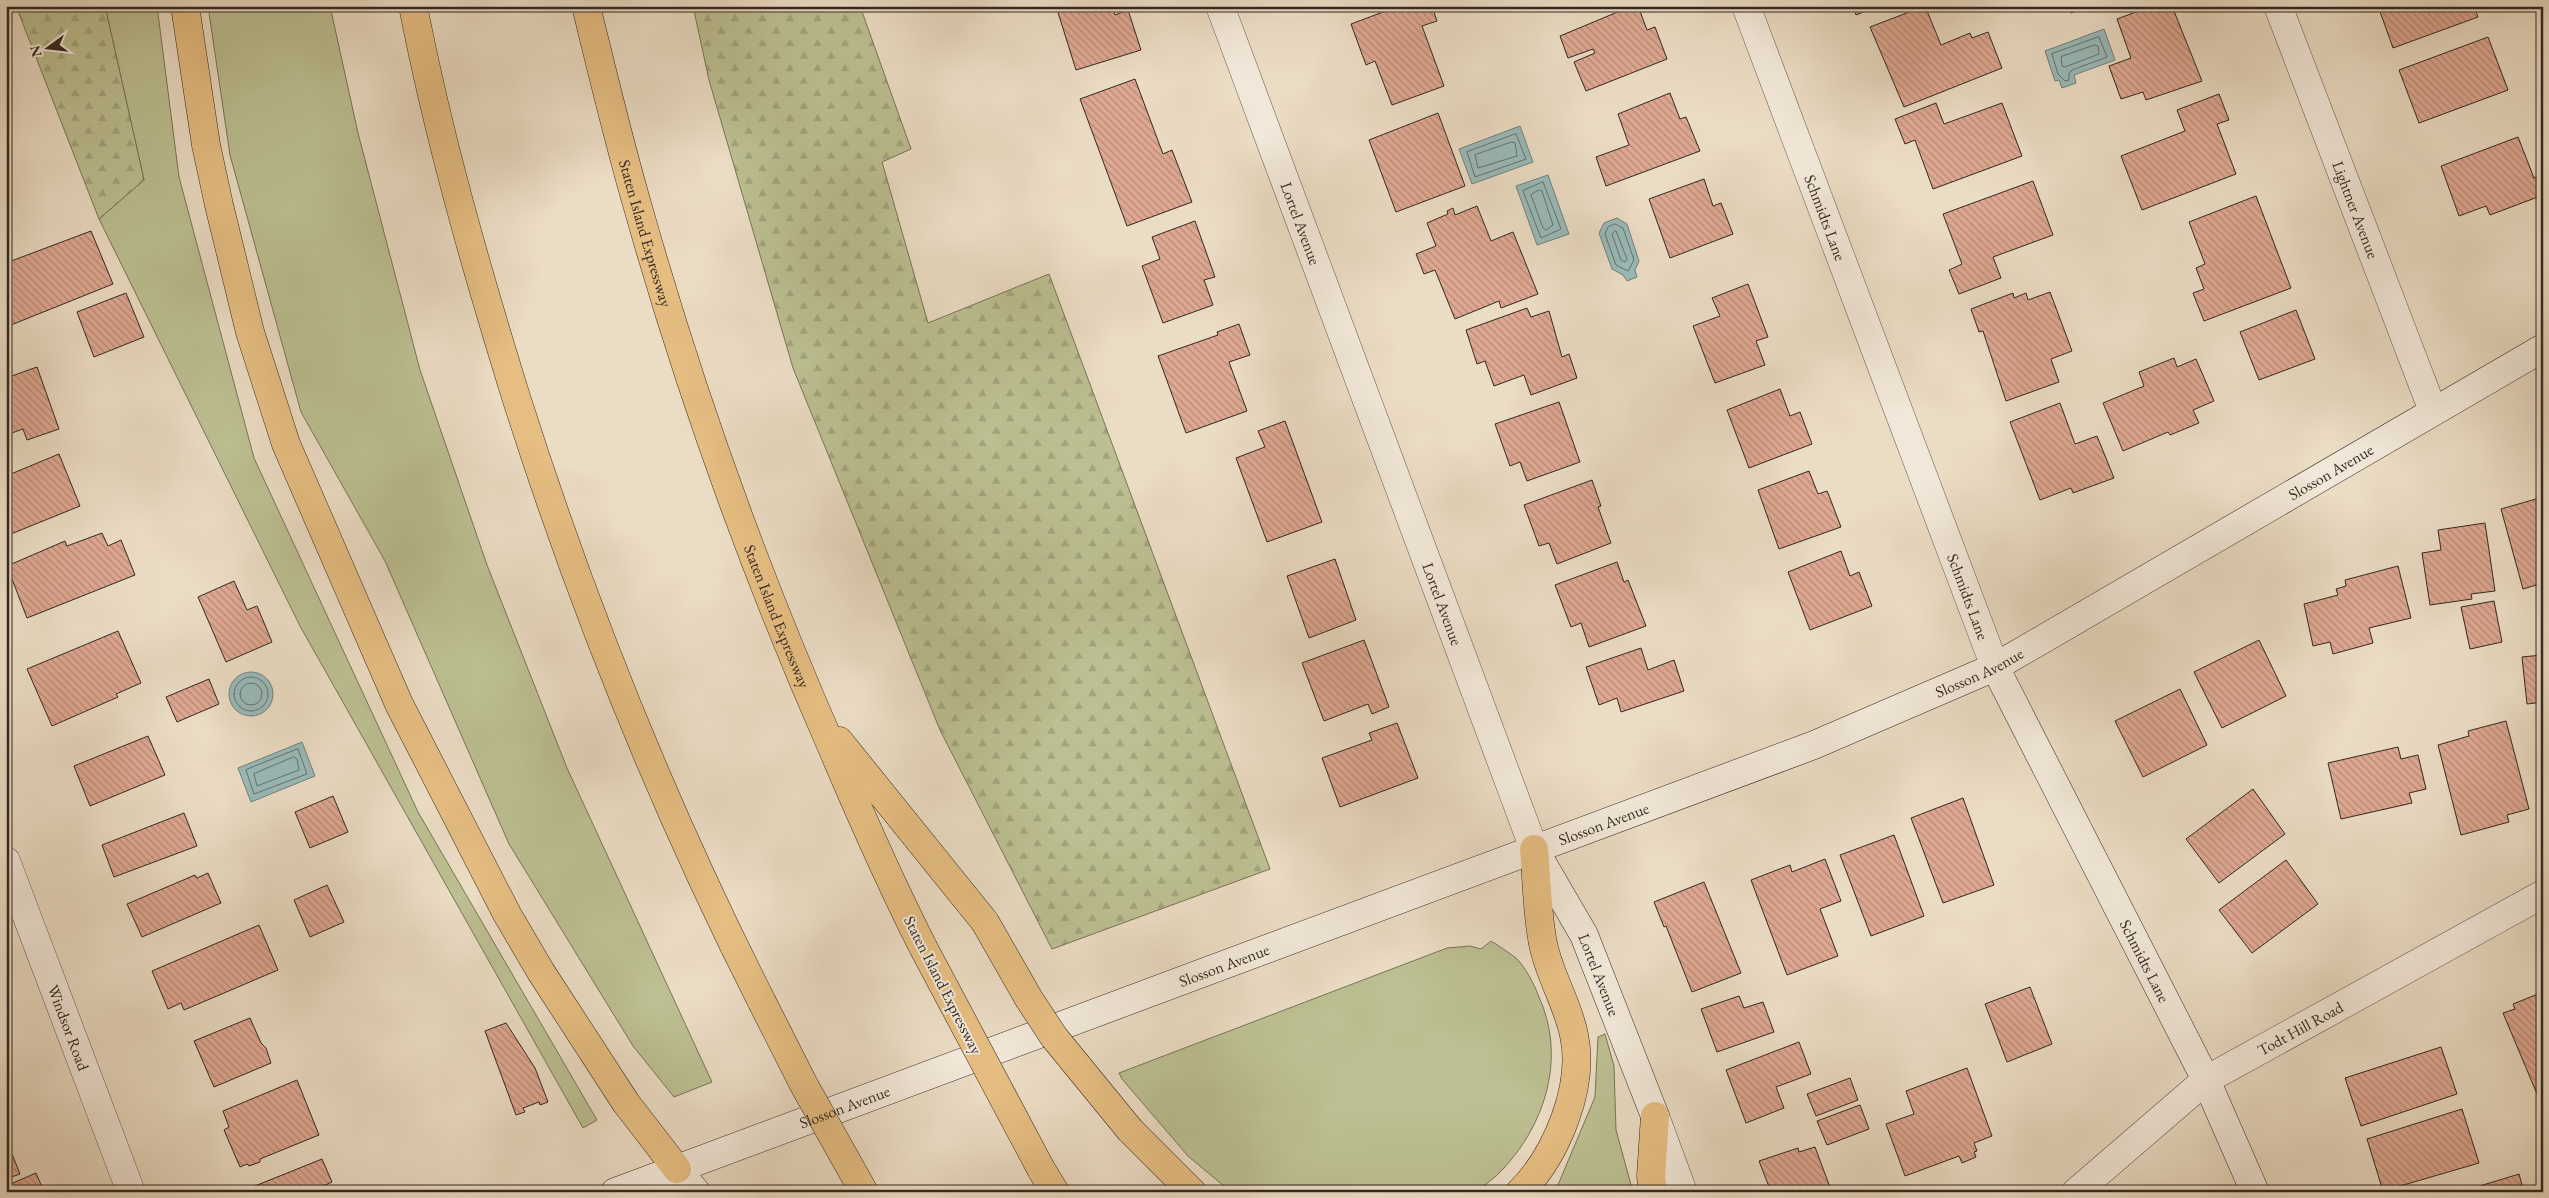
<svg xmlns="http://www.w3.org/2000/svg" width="2549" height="1198" font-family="'EB Garamond',serif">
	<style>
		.grass { fill: #bcbf91; stroke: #777458 }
		.forest { fill: url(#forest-firs); stroke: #777458 }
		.water { fill: #99bab9; stroke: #70807c }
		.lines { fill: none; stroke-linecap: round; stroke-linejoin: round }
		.shore { stroke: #66716c; stroke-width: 1 }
		.building { fill: url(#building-back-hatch); stroke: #322820 }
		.street-casing { stroke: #605549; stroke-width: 29 }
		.secondary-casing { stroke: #322820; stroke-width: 29 }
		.highway-casing { stroke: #322820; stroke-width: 29 }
		.street { stroke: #f2e8d9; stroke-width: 28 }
		.secondary { stroke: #f2e8d9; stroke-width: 28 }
		.highway { stroke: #e6be82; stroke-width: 28 }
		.highway-bridge-casing { stroke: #322820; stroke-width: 29; stroke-linecap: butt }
		.highway-bridge { stroke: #e6be82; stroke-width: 28 }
		.labels { text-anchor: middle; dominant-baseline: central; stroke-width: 4; stroke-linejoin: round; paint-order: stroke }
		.street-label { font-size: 16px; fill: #322820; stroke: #f2e8d9 }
	</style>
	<defs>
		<pattern id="forest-firs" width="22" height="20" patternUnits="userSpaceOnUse" patternTransform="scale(1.25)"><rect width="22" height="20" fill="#bcbf91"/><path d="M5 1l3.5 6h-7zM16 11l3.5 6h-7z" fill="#a2a47d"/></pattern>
		<pattern id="building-back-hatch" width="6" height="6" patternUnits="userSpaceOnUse" patternTransform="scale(1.25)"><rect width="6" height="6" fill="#dfa892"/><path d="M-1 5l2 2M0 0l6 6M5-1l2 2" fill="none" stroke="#b58977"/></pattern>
	</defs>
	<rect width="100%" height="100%" fill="#ebdcc4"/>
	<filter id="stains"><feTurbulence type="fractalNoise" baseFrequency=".004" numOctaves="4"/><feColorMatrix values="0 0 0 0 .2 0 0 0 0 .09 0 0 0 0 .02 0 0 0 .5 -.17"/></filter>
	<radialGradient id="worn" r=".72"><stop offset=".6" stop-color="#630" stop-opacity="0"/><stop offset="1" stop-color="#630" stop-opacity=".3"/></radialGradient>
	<path class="grass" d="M105 6H157L179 177 254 458 418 812 597 1120 583 1128 300 626 99 219 144 180Z
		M208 6H330L358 133 420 370 487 565 567 768 712 1082 674 1097 633 1046 509 844 385 561 301 412 230 155Z
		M1491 941C1499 946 1508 952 1516 958 1526 968 1534 984 1539 997 1566 1057 1546 1123 1503 1169 1495 1178 1485 1185 1476 1192H1231L1188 1156 1122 1079 1119 1073 1447 948 1470 946 1481 949Z
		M1605 1034 1614 1066 1616 1130 1633 1192H1555L1595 1097 1598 1037Z"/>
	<path class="forest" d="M16 6H105L144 180 99 219Z
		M693 6H860L911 149 882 162 928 323 1049 274 1270 869 1052 949 940 730 793 368 709 80Z"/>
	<path class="water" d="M2104 29 2115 60 2074 75 2076 83 2062 88 2059 80 2055 81 2045 51Z
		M1520 126 1533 162 1472 184 1459 149Z
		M1548 175 1569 234 1537 245 1516 186Z
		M1617 218 1627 224 1639 261 1635 270 1637 277 1627 281 1623 275 1612 269 1599 233 1604 223Z
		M229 694a22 22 0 1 1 44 0a22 22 0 1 1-44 0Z
		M302 742 315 776 251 802 238 768Z"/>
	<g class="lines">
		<path class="shore" d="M2099 37 2107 57 2072 70 2069 74V80L2065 81 2058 74 2052 54Z
			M2095 45 2098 46 2099 54 2065 67 2062 66 2061 57Z
			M1516 134 1526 159 1475 177 1467 152Z
			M1512 142 1515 143 1517 156 1478 168 1475 155Z
			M1543 182 1561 229 1541 238 1523 191Z
			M1539 190 1542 191 1553 225 1546 230 1543 228 1531 195Z
			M1615 224 1623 228 1634 260 1628 271 1616 265 1605 234 1608 227Z
			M1616 231 1627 259 1625 262 1621 260 1612 234Z
			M234 694a17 17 0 1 1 34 0a17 17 0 1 1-34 0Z
			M240 694a11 11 0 1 1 22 0a11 11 0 1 1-22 0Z
			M298 749 307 774 254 794 246 770Z
			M294 757 297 759 299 770 257 786 254 774Z"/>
	</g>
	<path class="building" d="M1056 6H1112L1115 15 1128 10 1141 50 1076 70Z
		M1399 6H1432L1437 21 1422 26 1444 86 1392 105 1375 61 1366 65 1351 24Z
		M1632 6H1638L1647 30 1655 27 1667 59 1586 91 1574 62 1595 53 1593 49 1568 58 1560 36Z
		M1853 6H1878L1856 15Z
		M1925 6 1941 45 1970 33 1972 38 1988 32 2002 68 1904 107 1870 27Z
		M2069 6H2091L2071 13Z
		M2152 6H2172L2202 81 2146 100 2143 92 2121 99 2109 66 2131 58 2117 19Z
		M2378 6H2474L2478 17 2393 48Z
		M2488 37 2508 90 2419 123 2399 70Z
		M1135 79 1163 154 1172 150 1192 202 1127 226 1080 99Z
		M1670 93 1680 119 1686 117 1700 151 1606 186 1596 157 1629 145 1618 114Z
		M2219 94 2229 120 2217 124 2236 174 2142 210 2121 156 2185 131 2177 110Z
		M1936 103 1944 124 2002 103 2022 156 1933 189 1915 140 1905 144 1895 119Z
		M1438 113 1465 186 1396 212 1369 140Z
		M2518 137 2534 178 2538 176 2543 195 2490 215 2486 206 2459 216 2441 166Z
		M1704 179 1713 206 1721 203 1733 234 1670 258 1649 199Z
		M2033 181 2053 235 1993 257 2001 278 1959 294 1949 270 1962 264 1943 214Z
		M2256 196 2291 288 2204 321 2193 293 2204 289 2196 268 2205 264 2189 222Z
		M1477 206 1491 241 1513 232 1538 294 1501 308 1499 301 1455 319 1435 270 1424 274 1416 254 1436 246 1427 223 1448 214 1447 211 1453 208 1455 215Z
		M1195 221 1215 277 1204 280 1213 305 1163 323 1142 266 1160 259 1152 237Z
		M91 231 113 284 6 327V263Z
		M1748 284 1768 337 1756 341 1765 365 1715 383 1693 326 1720 316 1712 298Z
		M2050 292 2072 351 2051 359 2059 382 2006 401 1983 331 1979 332 1971 309 2013 293 2014 298 2026 293 2028 300Z
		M126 293 144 337 94 357 77 312Z
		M1527 308 1531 317 1549 311 1562 357 1569 354 1577 378 1531 395 1524 375 1494 386 1485 361 1477 364 1466 330Z
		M2296 310 2315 359 2259 380 2240 332Z
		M1239 324 1250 355 1229 362 1247 411 1186 433 1158 356 1218 335 1217 332Z
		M2174 358 2177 367 2196 359 2214 401 2193 410 2199 423 2170 435 2168 432 2123 451 2103 403 2144 386 2139 372Z
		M37 367 59 429 27 440 23 429 6 435V378Z
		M1780 389 1790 416 1800 412 1812 444 1749 468 1727 410Z
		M1559 402 1580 462 1527 481 1520 462 1510 466 1495 424Z
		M2060 403 2075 444 2097 436 2114 478 2073 493 2071 488 2040 500 2010 422Z
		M1285 421 1322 522 1267 542 1236 458 1265 447 1258 431Z
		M59 454 80 506 6 536V476Z
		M1809 471 1818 494 1827 491 1828 493 1841 527 1779 549 1758 490Z
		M1592 480 1601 506 1598 507 1611 543 1557 564 1549 543 1539 546 1524 505Z
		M2543 497V583L2523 589 2501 509Z
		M2485 523 2495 591 2471 594 2472 599 2430 605 2422 553 2441 550 2438 530Z
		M102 533 108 546 121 540 135 575 27 618 7 566 65 541 67 546Z
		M1841 551 1850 576 1859 572 1872 606 1810 630 1788 572Z
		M1335 559 1356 620 1309 638 1287 576Z
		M1617 562 1624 582 1628 580 1646 626 1589 647 1581 623 1571 627 1555 585Z
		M2398 566 2411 618 2369 628 2373 643 2333 654 2330 642 2313 646 2304 604 2338 595 2336 589 2346 586 2345 580Z
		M234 581 247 610 257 606 272 642 226 662 198 597Z
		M2494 601 2502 642 2470 649 2461 607Z
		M118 631 141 683 116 694 118 697 52 726 27 669Z
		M1364 640 1389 707 1372 714 1368 704 1324 721 1302 663Z
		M2259 640 2286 696 2222 728 2194 672Z
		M1641 648 1648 670 1674 660 1684 691 1621 712 1617 698 1599 705 1586 667Z
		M2542 655 2543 702 2527 704 2522 657Z
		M209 679 219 704 177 722 166 697Z
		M2180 689 2207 745 2143 777 2115 721Z
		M2506 721 2529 809 2507 815 2509 822 2461 835 2438 745 2469 736 2468 731Z
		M1397 723 1418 778 1340 807 1322 758 1372 740 1369 733Z
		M148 736 165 775 90 806 74 766Z
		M2398 747 2401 759 2418 755 2426 789 2409 793 2412 803 2341 819 2328 763Z
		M2253 789 2285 834 2219 883 2186 839Z
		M333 796 348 832 310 848 295 812Z
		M1963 798 1994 885 1943 903 1911 818Z
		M184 813 197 846 114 877 102 845Z
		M1894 835 1924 916 1871 936 1840 855Z
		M1825 859 1841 901 1820 909 1838 956 1787 975 1751 880 1790 865 1792 872Z
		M2286 860 2318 904 2252 953 2219 910Z
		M208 873 221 903 142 937 127 904 195 875 197 878Z
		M1704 882 1741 973 1692 992 1666 926 1664 927 1654 902Z
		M327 885 344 922 310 937 294 900Z
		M259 925 278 970 184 1010 181 1003 168 1009 152 971Z
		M2030 987 2052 1044 2007 1062 1985 1004Z
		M2543 992V1100L2540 1101 2503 1013 2515 1009 2513 1004Z
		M1739 996 1744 1008 1763 1002 1774 1032 1717 1052 1701 1009Z
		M250 1018 261 1043 266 1048 271 1063 214 1087 194 1041Z
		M506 1023 535 1068 548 1102 540 1105 539 1102 523 1108 525 1112 516 1115 485 1031Z
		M1799 1042 1811 1074 1776 1087 1784 1108 1746 1123 1726 1070Z
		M2441 1047 2457 1094 2361 1126 2345 1078Z
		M1967 1068 1992 1136 1974 1143 1977 1151 1974 1152 1976 1157 1962 1163 1959 1156 1905 1176 1886 1124 1914 1114 1906 1091Z
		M1850 1078 1858 1100 1816 1116 1807 1094Z
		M297 1080 319 1135 260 1159V1162L249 1166 247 1164 240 1167 224 1130 229 1127 223 1111Z
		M1860 1105 1869 1129 1827 1145 1817 1121Z
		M2462 1109 2479 1163 2383 1191 2367 1139Z
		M7 1120 12 1134 6 1136V1120Z
		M6 1139 20 1174 6 1179Z
		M1815 1147 1831 1190 1771 1192 1759 1161 1798 1148 1799 1152Z
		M322 1159 332 1182 310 1192H240Z
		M36 1173 44 1192H6V1186Z
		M2519 1174 2524 1192H2460Z"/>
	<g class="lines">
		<g class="street-casing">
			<g id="street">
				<path id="s1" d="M1220 6 1534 849"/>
				<path id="s2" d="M1746 6 1995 667"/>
				<path id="s3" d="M2278 6 2433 411"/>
				<path id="s4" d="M6 861 131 1192"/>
				<path d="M1655 1116 1683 1192"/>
				<path id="s5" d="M2076 1192 2206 1080 2543 894"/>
			</g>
		</g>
		<g class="secondary-casing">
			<g id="secondary">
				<path id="s6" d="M1995 667 2206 1080 2255 1192"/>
				<path id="s7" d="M1534 849 1584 935 1655 1116"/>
				<path d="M677 1169 696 1192"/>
				<path id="s8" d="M615 1192 1814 745 1995 667 2543 348"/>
			</g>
		</g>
		<g class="highway-casing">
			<g id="highway">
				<path d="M185 6 206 145 219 205 250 332 286 444 399 704 507 914 541 972 626 1103 677 1169"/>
				<path d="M413 6C439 139 476 268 516 397 582 605 663 807 762 1002"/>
				<path id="s9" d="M586 6C603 75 619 143 639 211 691 395 756 575 833 750 861 816 890 882 923 947"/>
				<path d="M839 741 985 922"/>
				<path d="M1130 1130 1192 1192"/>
				<path d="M1041 1169 1055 1192"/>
				<path d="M1520 1192C1557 1155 1585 1086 1574 1035 1568 1005 1551 978 1544 948 1537 919 1537 880 1534 849"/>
				<path d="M1653 1192 1651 1176 1655 1116"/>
			</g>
		</g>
		<use href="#street" class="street"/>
		<use href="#secondary" class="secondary"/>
		<use href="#highway" class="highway"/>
		<g class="highway-bridge-casing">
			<path id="highway-bridge" d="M985 922 1029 999 1054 1037 1130 1130
				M923 947 1041 1169
				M762 1002 804 1085 864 1192"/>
		</g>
		<use href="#highway-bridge" class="highway-bridge"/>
	</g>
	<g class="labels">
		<g class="street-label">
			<text stroke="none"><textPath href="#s3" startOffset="218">Lightner Avenue</textPath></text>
			<text stroke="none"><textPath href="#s2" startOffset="226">Schmidts Lane</textPath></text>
			<text stroke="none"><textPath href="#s1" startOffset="232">Lortel Avenue</textPath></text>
			<text stroke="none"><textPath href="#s9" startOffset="235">Staten Island Expressway</textPath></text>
			<text stroke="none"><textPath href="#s8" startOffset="1865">Slosson Avenue</textPath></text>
			<text stroke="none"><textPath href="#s2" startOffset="631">Schmidts Lane</textPath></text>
			<text stroke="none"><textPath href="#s1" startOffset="638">Lortel Avenue</textPath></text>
			<text stroke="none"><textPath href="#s9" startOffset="640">Staten Island Expressway</textPath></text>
			<text stroke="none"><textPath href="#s8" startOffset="1460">Slosson Avenue</textPath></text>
			<text stroke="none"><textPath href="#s8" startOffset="1055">Slosson Avenue</textPath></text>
			<text stroke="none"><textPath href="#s6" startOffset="330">Schmidts Lane</textPath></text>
			<text stroke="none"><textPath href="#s8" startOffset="650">Slosson Avenue</textPath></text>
			<text stroke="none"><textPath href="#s7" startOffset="142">Lortel Avenue</textPath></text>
			<text transform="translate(943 985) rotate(63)">Staten Island Expressway</text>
			<text stroke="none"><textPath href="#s4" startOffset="178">Windsor Road</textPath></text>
			<text stroke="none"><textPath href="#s5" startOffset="279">Todt Hill Road</textPath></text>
			<text stroke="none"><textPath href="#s8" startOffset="245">Slosson Avenue</textPath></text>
		</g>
	</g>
	<rect width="2549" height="1198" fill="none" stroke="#ebdcc4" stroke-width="25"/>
	<rect x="8" y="8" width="2534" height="1183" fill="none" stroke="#322820" stroke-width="2.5"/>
	<rect x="12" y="12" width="2524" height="1173" fill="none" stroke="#322820"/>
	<g transform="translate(48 48) rotate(255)" stroke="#f2e8d9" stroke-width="4" paint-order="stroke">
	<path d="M0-4L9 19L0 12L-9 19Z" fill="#322820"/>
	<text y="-8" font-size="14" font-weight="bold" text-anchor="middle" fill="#322820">N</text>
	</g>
	<rect width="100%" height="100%" filter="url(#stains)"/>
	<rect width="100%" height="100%" fill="url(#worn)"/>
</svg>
